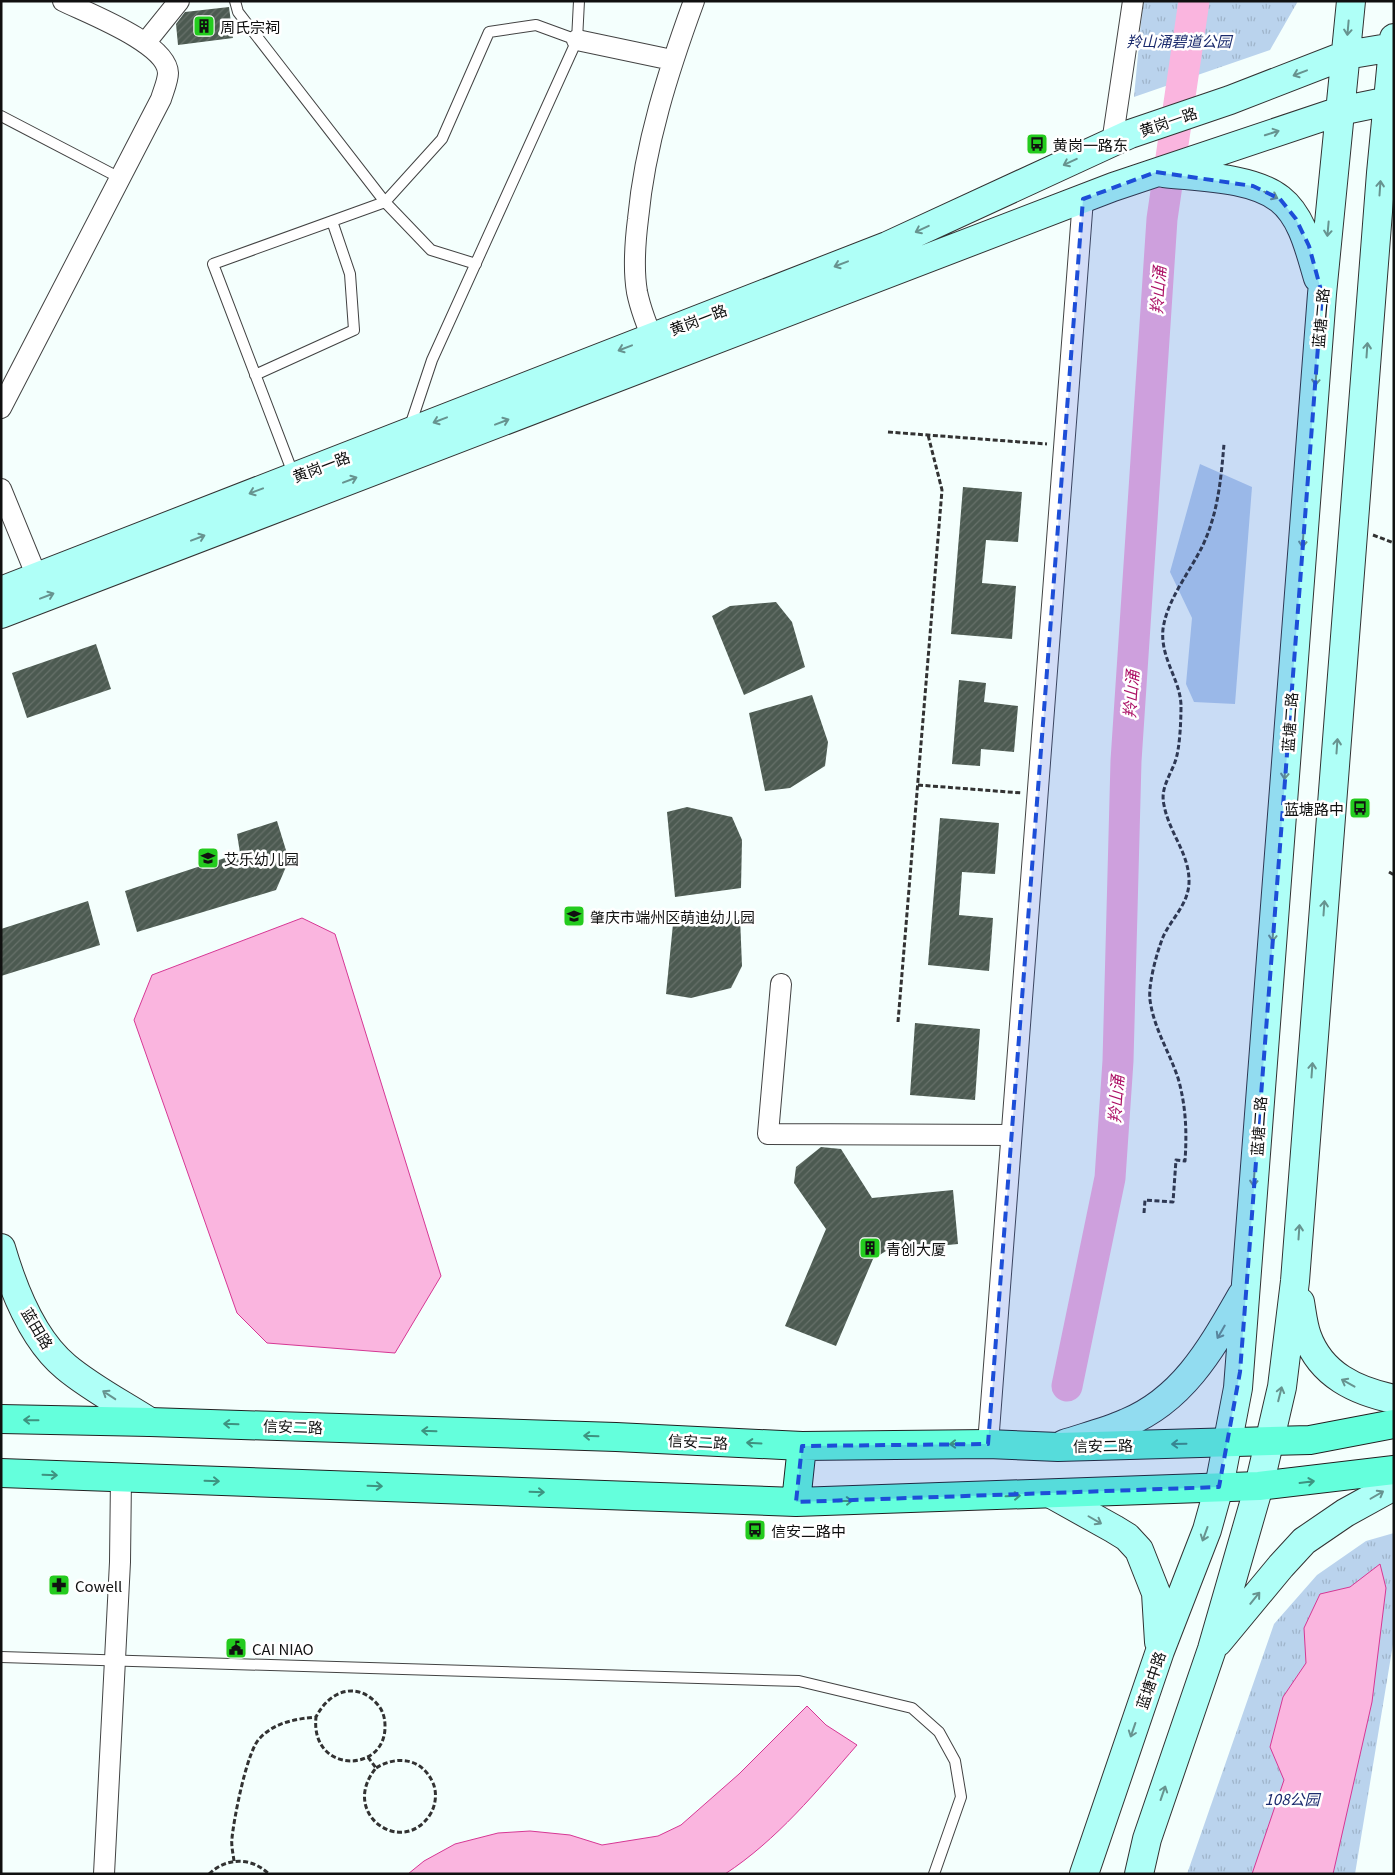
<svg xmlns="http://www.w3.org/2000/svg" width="1395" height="1875" font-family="Georgia,'Noto Sans SC',serif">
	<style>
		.grass { fill: #bad3ed }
		.park { fill: url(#park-tufts) }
		.water { fill: #fab5df; stroke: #d63794 }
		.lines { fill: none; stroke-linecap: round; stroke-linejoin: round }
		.river { stroke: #fab5df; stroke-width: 31 }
		.building { fill: url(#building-hatch) }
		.lane-casing { stroke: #434343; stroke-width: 12 }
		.street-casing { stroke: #434343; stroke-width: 22 }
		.secondary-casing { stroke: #323232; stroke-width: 30 }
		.primary-casing { stroke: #212121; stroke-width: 30 }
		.path { stroke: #323232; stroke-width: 3; stroke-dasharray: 5 2.5; stroke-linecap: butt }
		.lane { stroke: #fff; stroke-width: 10 }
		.street { stroke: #fff; stroke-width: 20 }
		.secondary { stroke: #affff7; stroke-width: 28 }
		.primary { stroke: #64ffdc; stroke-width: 28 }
		.oneway { stroke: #67938f }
		.oneway2 { stroke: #3e9380 }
		.marked { fill: #1d4ed8; fill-opacity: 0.2; stroke: #1d4ed8; stroke-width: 4; stroke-dasharray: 10 6; stroke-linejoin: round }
		.labels { text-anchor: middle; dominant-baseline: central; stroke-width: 5; stroke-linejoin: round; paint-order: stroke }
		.poi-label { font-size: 15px; fill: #101010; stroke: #fff; text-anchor: start }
		.park-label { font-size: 15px; font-style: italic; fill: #1b2b6e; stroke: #fff }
		.street-label { font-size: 15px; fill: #101010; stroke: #fff }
		.water-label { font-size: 16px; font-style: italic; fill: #ac1065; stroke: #fff }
	</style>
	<defs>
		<pattern id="park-tufts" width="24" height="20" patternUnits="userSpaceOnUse" patternTransform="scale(1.25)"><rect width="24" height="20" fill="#bad3ed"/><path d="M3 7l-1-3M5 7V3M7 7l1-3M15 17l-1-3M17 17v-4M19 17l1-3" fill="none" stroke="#9fb4ca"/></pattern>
		<pattern id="building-hatch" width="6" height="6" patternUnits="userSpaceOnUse" patternTransform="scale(1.25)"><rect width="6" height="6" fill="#4c5a51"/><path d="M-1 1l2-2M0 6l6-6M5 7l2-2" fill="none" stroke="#67716a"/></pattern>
	</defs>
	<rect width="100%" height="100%" fill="#f4fffd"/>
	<path class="grass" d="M1200 464 1252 487 1235 704 1194 702 1186 684 1192 618 1170 572Z"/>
	<path class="park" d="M1143 1H1298L1270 50 1134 97Z
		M1394 1533V1638L1355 1874H1187L1274 1624 1317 1575 1366 1541Z"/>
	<path class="water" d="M302 918 335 934 441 1276 395 1353 267 1343 237 1313 134 1020 152 975Z
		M1380 1564 1386 1588 1372 1702 1333 1874H1252L1284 1780 1270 1747 1283 1697 1306 1663 1304 1628 1320 1594 1350 1587Z
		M807 1706 826 1725 857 1745C817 1791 777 1840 725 1874H408L424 1861 455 1844 498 1833 530 1831 570 1835 602 1845 658 1836 681 1825 739 1774Z"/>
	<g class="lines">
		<path class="river" d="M1067 1386 1110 1178 1118 1061 1126 761 1162 219 1194 1"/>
	</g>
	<path class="building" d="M229 7 233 38 178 45 176 24 185 12Z
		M963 487 1022 492 1018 542 986 540 982 583 1016 586 1012 639 951 634Z
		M776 602 792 622 805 667 744 695 712 616 730 606Z
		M96 644 111 689 27 718 12 673Z
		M959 680 986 683 984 702 1018 706 1014 752 981 749 980 766 952 764Z
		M812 695 828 742 825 766 790 788 765 791 749 713Z
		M687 807 732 817 742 840 741 888 675 897 667 812Z
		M940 818 999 823 995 874 962 872 959 915 993 918 989 971 928 965Z
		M277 821 289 860 276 890 137 932 125 891 240 853 237 834Z
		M88 901 100 945 1 976V929Z
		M674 914 740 917 742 966 731 988 691 998 666 994Z
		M915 1023 980 1029 975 1100 910 1095Z
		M821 1147 841 1149 872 1198 953 1190 958 1244 886 1251 873 1259 836 1346 785 1326 826 1229 794 1183 796 1167Z"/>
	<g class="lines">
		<g class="lane-casing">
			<path id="lane" d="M235 1 238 12 385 202 431 250 476 264
				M1 116 120 178
				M255 375 354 330 350 274 332 221
				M410 426 432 360 577 40 579 1
				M294 476 213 264 385 202 442 139 489 32 536 25 577 40
				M1 1657 799 1681 912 1708 939 1732 955 1761 961 1797 934 1874"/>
		</g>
		<g class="street-casing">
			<path id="street" d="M577 40 672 60
				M146 42 179 1
				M1112 143 1133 1
				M657 349C649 331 641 312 637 292 633 268 635 243 638 219 645 144 668 72 694 1
				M1 408 161 99C163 92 168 81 168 73 167 43 87 13 63 1
				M1 489 37 577
				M781 984 768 1134 1011 1135
				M988 1444 1083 199
				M104 1874 120 1562 121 1477"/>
		</g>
		<g class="secondary-casing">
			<path id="secondary" d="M1164 173C1198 177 1252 177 1280 199 1303 217 1310 252 1318 278
				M1 591 887 246 1130 134 1230 100 1346 55 1394 47
				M1 614 1113 187 1340 111 1394 100
				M1 1248C13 1289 32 1339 66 1367 91 1388 122 1404 150 1422
				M1300 1302C1302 1313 1303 1325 1307 1336 1321 1375 1356 1391 1394 1399
				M1064 1444C1085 1437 1106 1432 1126 1423 1184 1399 1212 1347 1242 1295
				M1053 1495 1114 1529 1127 1537 1139 1550 1156 1593 1159 1642
				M1218 1642 1281 1566 1304 1541 1345 1513 1394 1486
				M1084 1874 1160 1651 1207 1530 1219 1487 1238 1388 1322 294 1351 1
				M1139 1874 1147 1839 1212 1649 1259 1486 1282 1387 1295 1281 1381 173 1394 38"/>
		</g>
		<g class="primary-casing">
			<path id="primary" d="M1 1419 150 1422 616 1437 802 1446 988 1444 1058 1447 1310 1440 1394 1424
				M1 1473 796 1502 1259 1486 1394 1470
				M796 1502 802 1446"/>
		</g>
		<path class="path" d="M888 432 1047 444
			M1373 535 1394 543
			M918 785 1022 793
			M1389 872 1394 875
			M898 1022 942 490 928 435
			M1144 1213 1145 1200 1173 1202 1176 1160 1185 1161C1187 1132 1186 1106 1178 1078 1169 1051 1154 1029 1150 1000 1148 984 1157 952 1163 937 1171 919 1188 905 1189 883 1190 854 1169 833 1164 805 1160 789 1170 776 1175 762 1180 749 1181 720 1181 705 1180 679 1160 658 1163 629 1167 600 1189 573 1202 547 1218 514 1221 479 1224 444
			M368 1757 376 1768C338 1814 404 1859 431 1813 436 1804 437 1792 433 1783 422 1758 397 1755 376 1768
			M234 1861C233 1853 231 1845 232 1838 234 1818 247 1750 260 1738 275 1722 296 1719 316 1717 310 1774 386 1774 385 1726 385 1718 383 1711 378 1705 357 1680 329 1691 316 1717
			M209 1874C227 1857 251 1857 269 1874"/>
		<use href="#lane" class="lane"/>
		<use href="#street" class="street"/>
		<use href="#secondary" class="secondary"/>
		<use href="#primary" class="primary"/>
	</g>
	<defs><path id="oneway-shaft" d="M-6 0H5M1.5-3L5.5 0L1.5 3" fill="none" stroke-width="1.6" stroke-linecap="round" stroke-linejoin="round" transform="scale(1.25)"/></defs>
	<g class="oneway">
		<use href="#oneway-shaft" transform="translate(1348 28) rotate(95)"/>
		<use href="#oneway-shaft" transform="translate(1300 73) rotate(159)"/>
		<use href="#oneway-shaft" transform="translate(1272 133) rotate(-18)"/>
		<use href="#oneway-shaft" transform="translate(1070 162) rotate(155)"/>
		<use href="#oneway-shaft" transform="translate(1380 188) rotate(-86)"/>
		<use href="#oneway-shaft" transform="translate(1271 195) rotate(26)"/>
		<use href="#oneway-shaft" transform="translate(922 229) rotate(155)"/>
		<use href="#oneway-shaft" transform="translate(1328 229) rotate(95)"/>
		<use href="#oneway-shaft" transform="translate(841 264) rotate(159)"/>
		<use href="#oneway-shaft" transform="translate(625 348) rotate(159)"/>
		<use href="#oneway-shaft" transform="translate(1367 350) rotate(-86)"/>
		<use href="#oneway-shaft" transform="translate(1316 378) rotate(94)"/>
		<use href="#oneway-shaft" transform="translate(440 420) rotate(159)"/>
		<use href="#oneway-shaft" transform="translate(502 422) rotate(-21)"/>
		<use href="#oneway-shaft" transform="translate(350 480) rotate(-21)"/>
		<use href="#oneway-shaft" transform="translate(256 491) rotate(159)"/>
		<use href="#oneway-shaft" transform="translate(198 538) rotate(-21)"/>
		<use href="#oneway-shaft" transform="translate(1303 540) rotate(94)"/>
		<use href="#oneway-shaft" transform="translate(47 596) rotate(-21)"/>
		<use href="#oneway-shaft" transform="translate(1337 746) rotate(-86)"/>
		<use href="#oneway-shaft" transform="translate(1285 772) rotate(94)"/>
		<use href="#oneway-shaft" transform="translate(1324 908) rotate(-86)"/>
		<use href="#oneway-shaft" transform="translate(1273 934) rotate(94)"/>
		<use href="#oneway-shaft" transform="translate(1312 1070) rotate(-86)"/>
		<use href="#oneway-shaft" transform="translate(1254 1179) rotate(94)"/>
		<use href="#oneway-shaft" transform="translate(1299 1232) rotate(-86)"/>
		<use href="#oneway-shaft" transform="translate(1221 1332) rotate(120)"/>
		<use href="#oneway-shaft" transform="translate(1348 1383) rotate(-151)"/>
		<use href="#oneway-shaft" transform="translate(1280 1394) rotate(-76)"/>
		<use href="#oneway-shaft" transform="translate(109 1395) rotate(-147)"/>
		<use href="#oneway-shaft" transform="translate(1377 1495) rotate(-30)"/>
		<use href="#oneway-shaft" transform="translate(1095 1520) rotate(30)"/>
		<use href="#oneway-shaft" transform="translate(1205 1534) rotate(110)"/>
		<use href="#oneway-shaft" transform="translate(1255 1598) rotate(-51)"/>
		<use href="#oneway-shaft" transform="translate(1133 1730) rotate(109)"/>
		<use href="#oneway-shaft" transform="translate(1163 1793) rotate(-71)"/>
	</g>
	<g class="oneway2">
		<use href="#oneway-shaft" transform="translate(31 1420) rotate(-179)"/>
		<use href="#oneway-shaft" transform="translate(231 1424) rotate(-178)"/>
		<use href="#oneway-shaft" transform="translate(429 1431) rotate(-178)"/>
		<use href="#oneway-shaft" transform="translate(591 1436) rotate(-178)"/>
		<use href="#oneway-shaft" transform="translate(754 1443) rotate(-177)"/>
		<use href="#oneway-shaft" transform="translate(957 1444) rotate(179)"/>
		<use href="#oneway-shaft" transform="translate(1179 1444) rotate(179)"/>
		<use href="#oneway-shaft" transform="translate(50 1475) rotate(2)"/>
		<use href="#oneway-shaft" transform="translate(212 1481) rotate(2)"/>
		<use href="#oneway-shaft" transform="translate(1307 1482) rotate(-7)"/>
		<use href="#oneway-shaft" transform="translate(375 1486) rotate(2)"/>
		<use href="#oneway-shaft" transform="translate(537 1492) rotate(2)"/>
		<use href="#oneway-shaft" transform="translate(1013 1496) rotate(-2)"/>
		<use href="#oneway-shaft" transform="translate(845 1501) rotate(-2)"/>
	</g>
	<path class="marked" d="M1156 172 1253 186 1280 199 1296 219 1309 246 1322 294 1240 1372 1219 1487 796 1502 802 1446 988 1444 1083 199Z"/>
	<defs>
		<g id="building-square" transform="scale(1.125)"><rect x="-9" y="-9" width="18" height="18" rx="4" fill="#23cb1e" stroke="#fff"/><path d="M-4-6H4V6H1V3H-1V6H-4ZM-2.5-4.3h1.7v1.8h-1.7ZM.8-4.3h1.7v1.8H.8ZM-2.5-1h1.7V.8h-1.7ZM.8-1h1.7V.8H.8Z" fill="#111"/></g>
		<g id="bus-square" transform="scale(1.125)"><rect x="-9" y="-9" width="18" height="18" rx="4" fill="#23cb1e" stroke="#fff"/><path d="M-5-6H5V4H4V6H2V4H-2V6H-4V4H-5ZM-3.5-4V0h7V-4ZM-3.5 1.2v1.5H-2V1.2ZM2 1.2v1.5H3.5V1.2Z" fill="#111"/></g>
		<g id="school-square" transform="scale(1.125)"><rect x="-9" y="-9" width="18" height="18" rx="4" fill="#23cb1e" stroke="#fff"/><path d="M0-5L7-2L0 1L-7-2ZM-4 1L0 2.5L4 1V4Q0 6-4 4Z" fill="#111"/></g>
		<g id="pharmacy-square" transform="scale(1.125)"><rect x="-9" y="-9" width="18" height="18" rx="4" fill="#23cb1e" stroke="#fff"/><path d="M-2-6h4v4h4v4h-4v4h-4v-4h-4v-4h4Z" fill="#111"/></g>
		<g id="civic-square" transform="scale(1.125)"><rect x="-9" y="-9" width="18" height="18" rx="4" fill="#23cb1e" stroke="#fff"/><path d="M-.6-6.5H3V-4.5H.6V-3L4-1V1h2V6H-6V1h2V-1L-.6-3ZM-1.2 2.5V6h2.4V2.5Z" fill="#111"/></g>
	</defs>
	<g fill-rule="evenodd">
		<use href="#building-square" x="204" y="26"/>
		<use href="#bus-square" x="1037" y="144"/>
		<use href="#bus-square" x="1360" y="808"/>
		<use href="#school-square" x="208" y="858"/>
		<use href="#school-square" x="574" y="916"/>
		<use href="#building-square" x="870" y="1248"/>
		<use href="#bus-square" x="755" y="1530"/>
		<use href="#pharmacy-square" x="59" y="1585"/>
		<use href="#civic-square" x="236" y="1648"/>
	</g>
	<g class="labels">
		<g class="poi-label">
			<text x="220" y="26">周氏宗祠</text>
			<text x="1053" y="144">黄岗一路东</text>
			<text x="1344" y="808" text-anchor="end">蓝塘路中</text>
			<text x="224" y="858">艾乐幼儿园</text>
			<text x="590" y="916">肇庆市端州区萌迪幼儿园</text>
			<text x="886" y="1248">青创大厦</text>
			<text x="771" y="1530">信安二路中</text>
			<text x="75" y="1585">Cowell</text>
			<text x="252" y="1648">CAI NIAO</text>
		</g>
		<g class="park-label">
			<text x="1179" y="40">羚山涌碧道公园</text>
			<text x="1292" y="1798">108公园</text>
		</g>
		<g class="street-label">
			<text transform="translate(1168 121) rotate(-19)">黄岗一路</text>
			<text transform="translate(1320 318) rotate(-85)">蓝塘二路</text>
			<text transform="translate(698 319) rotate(-21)">黄岗一路</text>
			<text transform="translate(321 466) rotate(-21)">黄岗一路</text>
			<text transform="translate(1289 722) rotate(-86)">蓝塘二路</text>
			<text transform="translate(1258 1126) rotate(-86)">蓝塘二路</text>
			<text transform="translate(38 1328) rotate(59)">蓝田路</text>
			<text transform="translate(293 1426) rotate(2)">信安二路</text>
			<text transform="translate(698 1441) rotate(3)">信安二路</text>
			<text transform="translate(1103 1445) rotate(-1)">信安二路</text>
			<text transform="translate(1150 1680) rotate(-71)">蓝塘中路</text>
		</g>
		<g class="water-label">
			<text transform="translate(1157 290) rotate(-86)">羚山涌</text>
			<text transform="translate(1130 694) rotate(-86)">羚山涌</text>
			<text transform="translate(1115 1099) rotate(-86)">羚山涌</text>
		</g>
	</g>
	<rect width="1395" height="1875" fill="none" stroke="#101010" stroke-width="5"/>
</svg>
